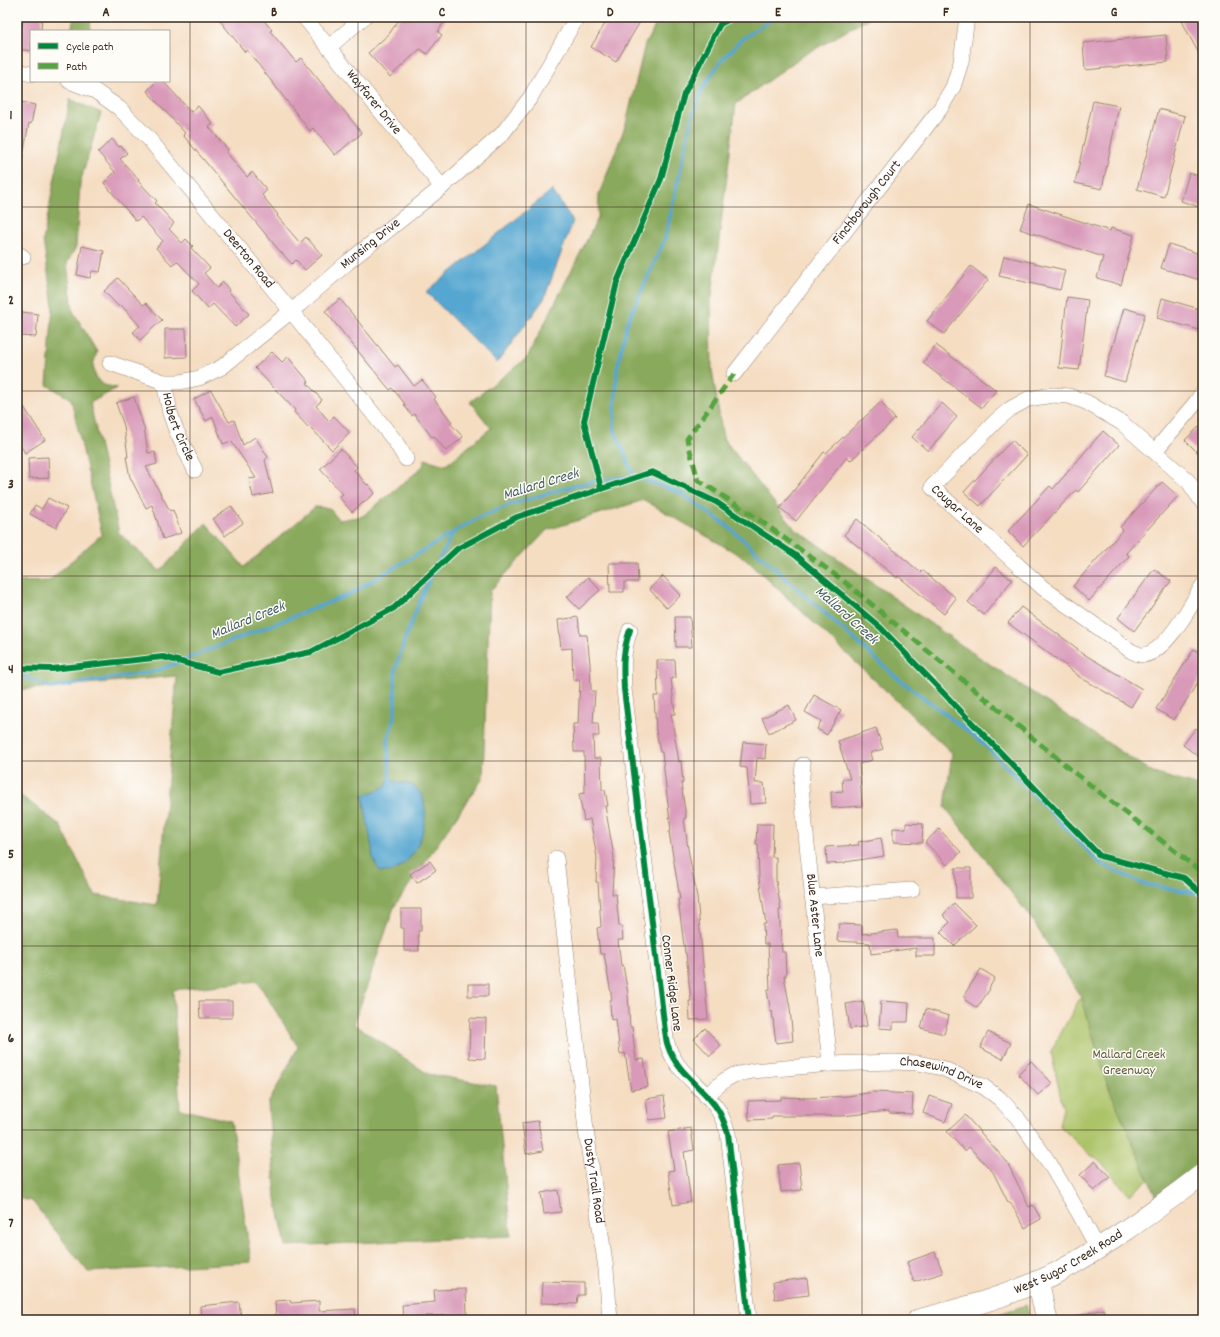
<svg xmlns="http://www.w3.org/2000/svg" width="1220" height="1337" font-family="Dekko,sans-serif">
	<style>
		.green { fill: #acc368; stroke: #747643 }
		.forest { fill: #89a95c; stroke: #626a3d }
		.water { fill: #55a6d0; stroke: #486877 }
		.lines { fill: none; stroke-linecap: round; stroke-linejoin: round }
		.stream { stroke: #55a6d0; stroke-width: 3.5 }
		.building { fill: #d99ab9 }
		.minor-casing { stroke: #988470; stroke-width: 16 }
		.secondary-casing { stroke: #988470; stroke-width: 22 }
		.minor { stroke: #fff; stroke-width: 15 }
		.secondary { stroke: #fff; stroke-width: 21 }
		.quiet { stroke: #54a441; stroke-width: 5; stroke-dasharray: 10 5; stroke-linecap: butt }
		.cycleway-casing { stroke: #fdfcf7; stroke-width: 8 }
		.cycleway { stroke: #00873e; stroke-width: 6 }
		.grid { fill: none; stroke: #3b2a1e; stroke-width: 1; stroke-opacity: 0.55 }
		.labels { text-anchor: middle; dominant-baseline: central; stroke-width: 3; stroke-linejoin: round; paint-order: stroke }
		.street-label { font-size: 14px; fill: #3b2a1e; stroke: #fdfcf7 }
		.park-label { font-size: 14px; fill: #5d5834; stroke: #fdfcf7 }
		.water-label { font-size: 15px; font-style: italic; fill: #455c65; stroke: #fdfcf7 }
		.neatline { fill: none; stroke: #3b2a1e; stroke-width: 1.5 }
		.grid-label { font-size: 13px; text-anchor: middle; font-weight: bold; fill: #3b2a1e }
	</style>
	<rect width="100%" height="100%" fill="#fdfcf7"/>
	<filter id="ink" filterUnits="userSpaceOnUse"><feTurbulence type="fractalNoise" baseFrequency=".025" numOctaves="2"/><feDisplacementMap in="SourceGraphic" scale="8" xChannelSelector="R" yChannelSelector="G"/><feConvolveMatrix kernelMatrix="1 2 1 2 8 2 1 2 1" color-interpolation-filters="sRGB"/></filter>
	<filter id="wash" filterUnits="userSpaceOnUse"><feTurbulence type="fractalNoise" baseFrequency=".012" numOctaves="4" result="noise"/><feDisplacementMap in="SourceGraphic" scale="16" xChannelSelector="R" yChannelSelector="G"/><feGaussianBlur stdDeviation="0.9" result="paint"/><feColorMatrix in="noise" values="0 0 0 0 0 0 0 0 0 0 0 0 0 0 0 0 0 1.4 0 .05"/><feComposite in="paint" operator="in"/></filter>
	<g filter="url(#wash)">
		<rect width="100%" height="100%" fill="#f5ddc2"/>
		<path class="green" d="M1143 884 1203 1138 1129 1195 1101 1162 1086 1152 1059 1125 1063 1108 1051 1051Z"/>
		<path class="forest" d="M74 17H91L90 31H71Z
			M660 17H871L801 57 736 104 711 304 712 370 723 438 794 528 967 649 1153 773 1203 787V1173L1160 1206 1106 1081 1082 999 1031 918 945 807 952 753 746 559 644 500 547 530 490 591 483 778 394 907 354 1024 428 1074 496 1086 511 1236 286 1246 276 1199 268 1104 298 1047 257 981 173 990 180 1109 231 1121 251 1262 88 1272 32 1201 17 1198V793L60 825 95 895 157 905 177 676 17 690V582L49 581 102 534 71 399 47 385 53 306 43 240 70 99 101 113 80 183 76 247 67 263 73 311 97 352 93 365 96 378 104 385 117 388 90 403 119 533 160 571 206 523 244 567 315 507 329 508 339 520 363 516 413 475 423 466 425 459 446 465 491 428 470 402 527 358 598 218 599 194 626 124 645 44Z
			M1026 1305 1030 1320H980Z"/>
		<path class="water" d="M552 190 573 221 544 299 497 363 426 292Z
			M389 777 398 783C442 779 427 858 393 871 390 872 385 872 381 872 375 865 372 859 372 849L363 796 386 786Z"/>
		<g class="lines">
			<path class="stream" d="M634 476 614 429 617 369 627 323 665 239 692 117 703 88 720 62 742 39 776 17
				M17 672 20 675 51 688 156 671 350 594 476 519 512 504 576 485 602 480 634 476 681 493 730 528 896 677 981 741 1100 863 1143 884 1203 894
				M390 782 388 740 395 713V671L406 636 427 584 452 535"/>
		</g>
		<g id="blocks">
			<path class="building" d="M23 17H42L41 31H31V51L18 49 21 26H22Z
				M217 17H261L272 30 270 31 296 62 301 58 362 133 335 155 313 128 310 131 272 82 247 50 245 52Z
				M401 17H447L438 32 442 35 427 54 420 49 390 77 368 53 389 34Z
				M609 17H643L616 62 591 47Z
				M1180 17H1203V61L1191 39Z
				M1166 35 1168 62 1085 70 1083 43Z
				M157 81H163L191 112 198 106 213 124 209 127 228 150 226 152 247 177 252 172 267 190 262 195 278 215 277 216 300 243 306 237 322 255 305 270 296 260 292 264 278 249 183 135 185 133 147 91Z
				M17 101 35 105 31 124 29 123 22 161H17Z
				M1093 101 1119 106 1102 189 1075 183Z
				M1159 109 1185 116 1164 197 1137 189Z
				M112 139 119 147 121 146 127 153 120 159 139 180 138 181 157 201 155 203 174 223 169 229 182 243 186 239 193 246 191 248 210 268 204 273 217 288 223 282 229 290 228 291 249 314 235 327 213 304 208 309 192 291 199 284 177 261 172 265 156 248 163 241 141 217 136 221 104 183 115 172 98 152Z
				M1189 173 1203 177V208L1181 201Z
				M1029 204 1110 231 1111 228 1134 235 1121 285 1097 278 1103 257 1020 229Z
				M1169 244 1203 255V281L1161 268Z
				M82 246 104 251 100 272 92 271 90 278 77 275Z
				M1004 256 1065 270 1060 290 999 276Z
				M971 266 988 280 944 334 927 321Z
				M118 278 143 305 146 303 162 320 140 340 133 332 140 326 121 305 119 307 104 291Z
				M1067 297 1088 300 1079 370 1059 368Z
				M1162 298 1203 310V331L1157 318Z
				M340 299 395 367 398 365 414 386 422 380 436 397 434 399 452 422 450 423 463 437 446 451 434 436 432 437 414 414 412 416 404 405 405 404 392 388 390 390 325 311Z
				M1124 308 1145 314 1125 382 1104 376Z
				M22 312 38 314 36 337 20 336Z
				M165 329H186L187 357 165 358Z
				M936 345 996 390 982 408 923 363Z
				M272 352 282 362 288 357 309 382 307 383 322 400 316 406 329 421 334 416 350 433 332 450 311 428 310 429 294 412 295 410 255 368Z
				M211 390 229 422 234 420 243 445 255 437 268 457 265 460 273 493 253 497 249 479 256 478 231 441 223 444 213 417 206 421 194 399Z
				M17 396 45 440 25 453 17 440Z
				M134 397 144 428 148 453 155 452 157 464 146 467 170 511 173 510 181 533 163 539 152 505 146 508 130 477 126 457H128L124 426 116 403Z
				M881 402 895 419 850 461 847 457 796 521 780 508 824 452 826 453Z
				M942 403 957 417 928 451 912 437Z
				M1203 423V458L1185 440Z
				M1103 431 1119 445 1078 492 1076 490 1023 546 1008 531 1050 486 1053 489Z
				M1012 440 1027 455 980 506 964 492Z
				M341 449 357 467 354 470 367 485 368 484 375 493 352 512 339 497 343 494 320 469Z
				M48 457 49 478 29 479 28 458Z
				M1162 482 1178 496 1126 553 1129 556 1089 601 1073 586 1123 530 1120 527Z
				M48 498 67 508 56 528 30 514 35 505 42 509Z
				M231 506 243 523 225 536 213 519Z
				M857 519 920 572 922 570 956 598 944 614 898 576 897 578 844 535Z
				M609 563H637L638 582H624V592H610Z
				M996 567 1012 580 984 615 968 602Z
				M1154 569 1171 581 1134 631 1118 618Z
				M663 576 681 595 667 608 649 589Z
				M588 577 600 590 579 609 567 597Z
				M1021 607 1078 649 1077 650 1142 689 1131 707 1078 676V675L1008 623Z
				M578 617 580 635H587L590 664 591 691H595L593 723H598L599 736H593L594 758H601L602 790H605L608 806H605L614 857 612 894H616L619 926H622L623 940H618L621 966 623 965 628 994 630 1027H632L636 1060 644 1059 648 1087 631 1090 625 1053 620 1054 616 1019 611 1020 610 1000 612 999 604 954H600L597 928 601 927 598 882H596L597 857 590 819 584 821 579 794 585 793 584 752H574L573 724H578L580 680H573L572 648 561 649 558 620Z
				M675 617H690L692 647H676Z
				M1194 649 1203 655V674L1174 720 1156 709Z
				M657 660H675L676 678H671L675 714H671L679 762 681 761 683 783H681L686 818H684L688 849 697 897 708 1019 690 1020 689 1001H691L686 953H685L678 899H680L669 832 671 831 662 752H660L656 730 654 696H658Z
				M814 695 841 710 827 735 817 729 821 721 805 712Z
				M789 705 796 720 769 733 762 718Z
				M876 728 883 749 870 753 872 760 859 764 862 806 832 808 831 792 843 791 842 779H850L838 741Z
				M1196 728 1203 734V760L1183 745Z
				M743 742 766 744 765 759 757 758 755 783H764L766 803 750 804 747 768 740 767Z
				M906 823 923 824 922 843 893 842V828L906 829Z
				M757 824H773L772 857H776V881L781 910H779L782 952H785L786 976H784L790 1008 793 1041 776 1043 772 1011 771 1012 767 991 770 990 768 944H764L763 924H766L759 878 758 844H756Z
				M939 829 961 852 947 865 925 842Z
				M881 838 884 856 845 862V863L827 864 826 847 859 845 858 842Z
				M430 861 436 870 417 883 410 874Z
				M955 868H971V898H956Z
				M954 903 976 925 954 946 940 932 950 922 943 915Z
				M401 909H421V931H418L419 951H404V928H401Z
				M839 924 862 925V934L897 930 898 938H935V956H916V948L871 954 870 943 837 941Z
				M981 969 995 978 989 988 990 989 977 1008 965 1000 966 997 964 995Z
				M468 984H488V996H468Z
				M199 1001H232V1018H200Z
				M863 1001 867 1026 850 1029 846 1004Z
				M881 1001 909 1003 908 1022H893V1029L879 1028Z
				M926 1009 949 1016 944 1034 921 1028Z
				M470 1018 486 1019 485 1059 469 1058Z
				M705 1028 721 1046 710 1056 694 1039Z
				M988 1032 1011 1043 1003 1059 980 1048Z
				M1031 1061 1052 1083 1038 1095 1018 1074Z
				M874 1092 913 1094 912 1114 889 1113V1111L842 1116H772V1119L749 1120 748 1101 781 1100V1097L809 1098 848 1096Z
				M664 1096 667 1118 649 1120 646 1099Z
				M929 1096 952 1104 945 1122 923 1113Z
				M965 1115 1007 1162 1029 1207 1033 1205 1041 1219 1025 1228 1010 1202H1008L993 1172 969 1147 965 1151 947 1132Z
				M538 1121 543 1151 526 1154 522 1123Z
				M691 1128 694 1150 684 1152 691 1202 673 1205 668 1171 674 1170 668 1132Z
				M1095 1161 1110 1177 1094 1191 1080 1175Z
				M799 1163 802 1190 781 1192 778 1165Z
				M558 1190 561 1212 544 1214 541 1193Z
				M935 1252 943 1273 914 1282 907 1262Z
				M807 1278 809 1295 775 1299 773 1282Z
				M542 1282 584 1283V1295H578L577 1304 541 1303Z
				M466 1289 467 1315 426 1316V1318L403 1319 402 1305 435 1302 434 1290Z
				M290 1300 291 1303 319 1301V1311L355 1309 356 1320H276L275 1301Z
				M239 1302 241 1318 227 1320H201L200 1306Z
				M1103 1309 1106 1320H1075L1074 1317Z"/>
		</g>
	</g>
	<g filter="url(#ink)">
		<use href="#blocks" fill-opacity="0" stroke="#988470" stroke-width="1"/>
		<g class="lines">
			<g class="minor-casing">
				<g id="minor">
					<path id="s1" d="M304 17 442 187"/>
					<path d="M329 47 364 17"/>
					<path d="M17 71 31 74"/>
					<path id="s2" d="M69 81 95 91 119 108 149 139 291 311 395 441 406 459"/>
					<path d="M17 253 23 257"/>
					<path id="s3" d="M110 363 164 382H180L199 378 222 367 300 304 348 262 442 187 502 134 530 98 577 17"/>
					<path id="s4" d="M734 374 940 109 953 87 961 62 967 17"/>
					<path id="s5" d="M164 382 170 413 176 430 195 470"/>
					<path d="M1155 451 1197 401 1203 391"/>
					<path id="s6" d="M1203 503 1188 481 1122 423 1086 402 1069 396 1053 395 1034 398 1028 399 1010 409 996 421 932 487 1043 588 1131 651C1134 652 1139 655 1142 655 1165 655 1192 603 1203 585"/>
					<path d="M630 630C622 653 623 666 624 689L665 1031C666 1036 666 1042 668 1046 677 1074 704 1087 718 1110 723 1118 725 1125 728 1133L749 1320"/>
					<path id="s7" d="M803 765 801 787 830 1064"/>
					<path id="s8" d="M556 858 586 1130 606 1269 610 1320"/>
					<path d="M812 897 912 890"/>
					<path id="s9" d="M706 1096 725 1080 734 1075 753 1071 830 1064 893 1062 918 1063 942 1068 984 1087 999 1098 1017 1117 1050 1164 1080 1215 1098 1249"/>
				</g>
			</g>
			<g class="secondary-casing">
				<g id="secondary">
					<path d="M1038 1281 1047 1320"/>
					<path id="s10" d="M918 1320C965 1308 1013 1295 1056 1273 1109 1245 1156 1209 1203 1174"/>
				</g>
			</g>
			<use href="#minor" class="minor"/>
			<use href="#secondary" class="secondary"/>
			<path class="quiet" d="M734 374 687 439 698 480 755 517 841 579 1075 773 1199 870 1203 871"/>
			<g class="cycleway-casing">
				<path id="cycleway" d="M601 488 584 421 617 282 661 179 684 94 720 24 733 17
					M630 630C622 653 623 666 624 689L665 1031C666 1036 666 1042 668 1046 677 1074 704 1087 718 1110 723 1118 725 1125 728 1133L749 1320
					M17 668 52 669 163 657 218 672 311 652 394 608 457 549 517 517 652 472 716 502 795 555 881 628 1100 856 1184 878 1203 895"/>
			</g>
			<use href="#cycleway" class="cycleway"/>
		</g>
	</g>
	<path class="grid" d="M190 17V1320M358 17V1320M526 17V1320M694 17V1320M862 17V1320M1030 17V1320M17 207H1203M17 391H1203M17 576H1203M17 761H1203M17 946H1203M17 1130H1203"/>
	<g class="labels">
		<g class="street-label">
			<text stroke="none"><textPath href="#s1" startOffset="110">Wayfarer Drive</textPath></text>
			<text stroke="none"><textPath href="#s4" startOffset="217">Finchborough Court</textPath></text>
			<text stroke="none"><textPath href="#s3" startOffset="311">Munsing Drive</textPath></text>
			<text stroke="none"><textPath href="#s2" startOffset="256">Deerton Road</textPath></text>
			<text stroke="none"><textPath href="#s5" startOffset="47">Holbert Circle</textPath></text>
			<text stroke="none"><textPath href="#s6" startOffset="380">Cougar Lane</textPath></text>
			<text stroke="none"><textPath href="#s7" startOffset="151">Blue Aster Lane</textPath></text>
			<text transform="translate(671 983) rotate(83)">Conner Ridge Lane</text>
			<text stroke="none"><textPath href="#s9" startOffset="245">Chasewind Drive</textPath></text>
			<text stroke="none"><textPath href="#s8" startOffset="325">Dusty Trail Road</textPath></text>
			<text stroke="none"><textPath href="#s10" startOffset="162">West Sugar Creek Road</textPath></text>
		</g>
		<g class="park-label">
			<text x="1129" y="1055">Mallard Creek<tspan x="1129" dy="16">Greenway</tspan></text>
		</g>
		<g class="water-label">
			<text transform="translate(541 485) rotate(-17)">Mallard Creek</text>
			<text transform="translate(846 616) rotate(42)">Mallard Creek</text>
			<text transform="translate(248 621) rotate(-22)">Mallard Creek</text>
		</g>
	</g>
	<rect width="1220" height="1337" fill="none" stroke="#fdfcf7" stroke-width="44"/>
	<rect x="30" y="30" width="140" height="52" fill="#fdfcf7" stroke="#afa8a0"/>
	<rect x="38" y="43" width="20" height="6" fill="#00873e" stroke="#afa8a0"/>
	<text x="66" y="50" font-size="12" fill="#3b2a1e">Cycle path</text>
	<rect x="38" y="63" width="20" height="6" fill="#54a441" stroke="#afa8a0"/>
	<text x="66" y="70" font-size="12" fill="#3b2a1e">Path</text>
	<rect x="22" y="22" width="1176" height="1293" class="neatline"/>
	<g class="grid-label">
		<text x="106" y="16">A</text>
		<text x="274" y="16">B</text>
		<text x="442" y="16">C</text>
		<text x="610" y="16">D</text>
		<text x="778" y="16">E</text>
		<text x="946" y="16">F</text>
		<text x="1114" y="16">G</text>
		<text x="11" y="119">1</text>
		<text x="11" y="304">2</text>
		<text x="11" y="488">3</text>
		<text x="11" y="673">4</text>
		<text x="11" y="858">5</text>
		<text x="11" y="1042">6</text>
		<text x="11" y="1227">7</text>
	</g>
</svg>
